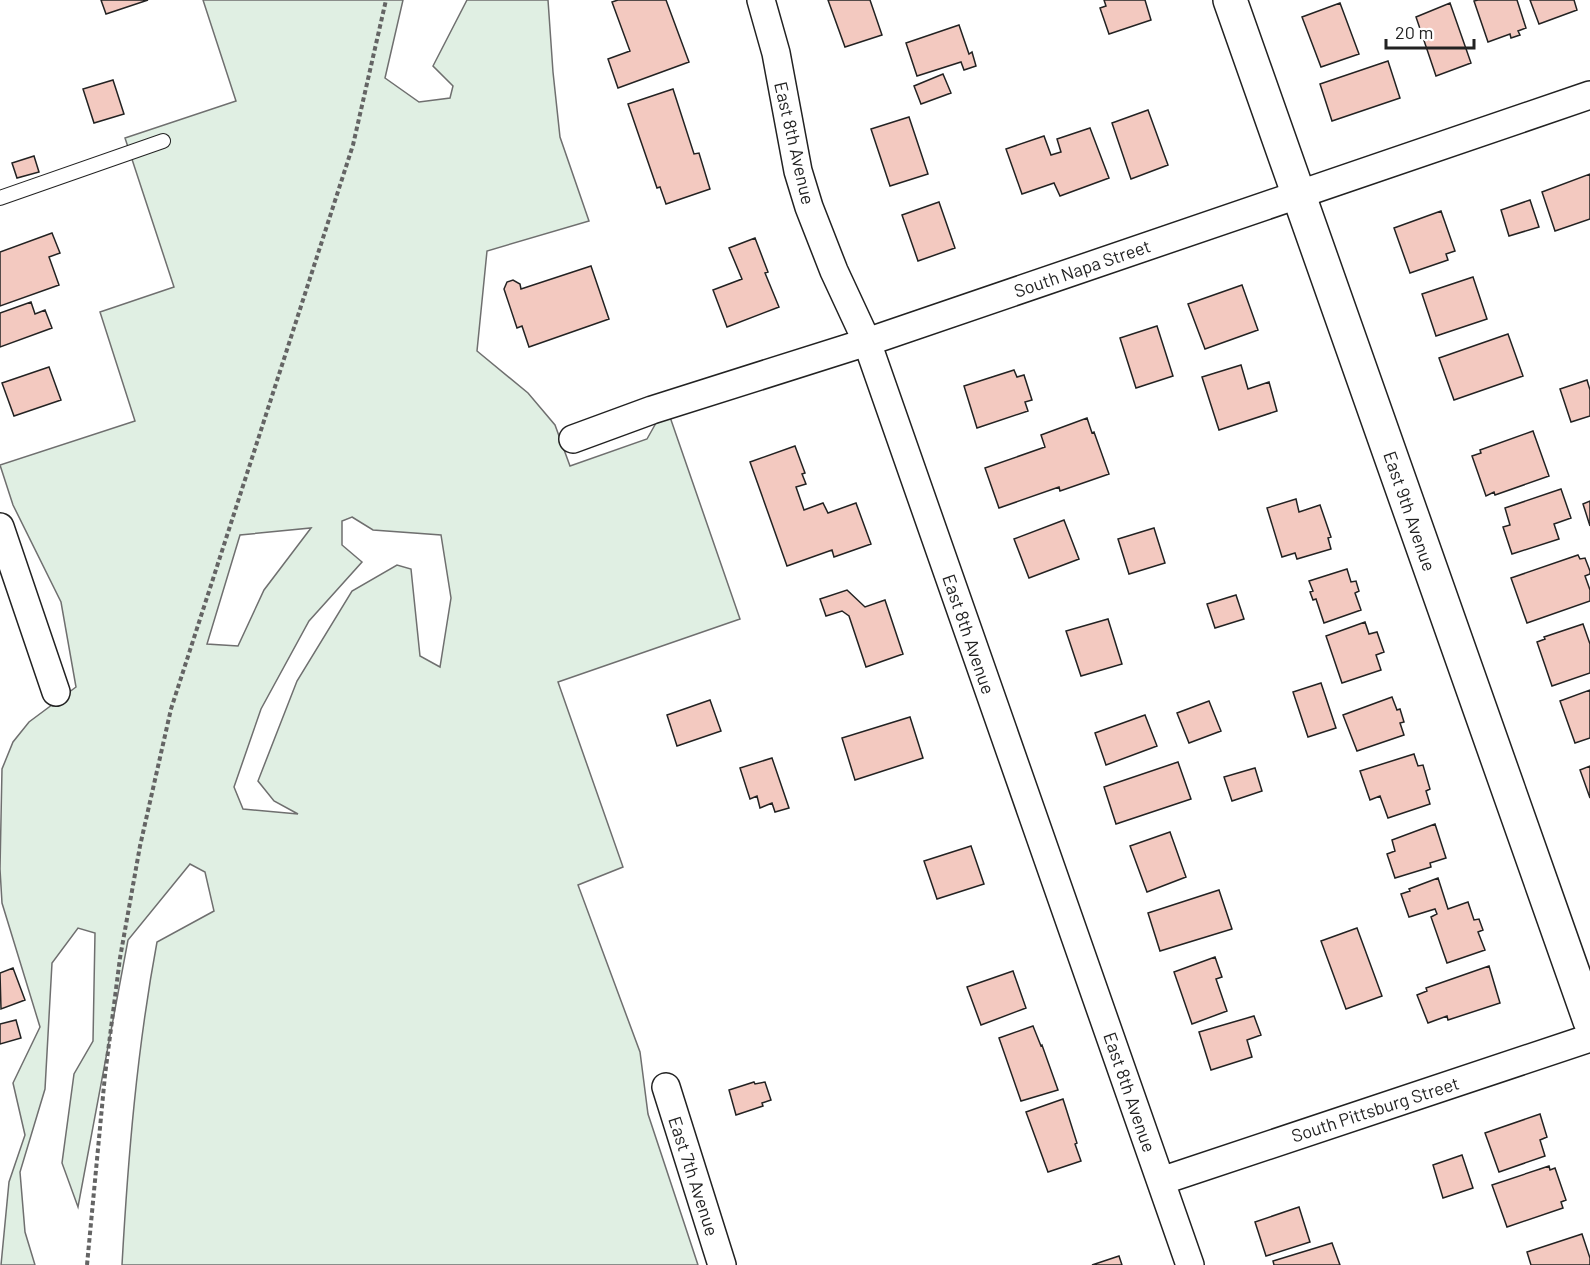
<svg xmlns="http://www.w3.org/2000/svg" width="1590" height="1265" font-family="Barlow,sans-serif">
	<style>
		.green { fill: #e0efe3; stroke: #6f6f6f; stroke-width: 1.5; fill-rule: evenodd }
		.building { fill: #f3c9c0; stroke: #222; stroke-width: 1.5 }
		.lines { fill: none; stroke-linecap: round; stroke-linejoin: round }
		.service-casing { stroke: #222; stroke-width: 16 }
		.minor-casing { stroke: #222; stroke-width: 30 }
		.tertiary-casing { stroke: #222; stroke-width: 36 }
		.path { stroke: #646464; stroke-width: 4; stroke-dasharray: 4.5 3; stroke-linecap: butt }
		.service { stroke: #fff; stroke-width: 14 }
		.minor { stroke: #fff; stroke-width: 27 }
		.tertiary { stroke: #fff; stroke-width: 33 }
		.labels { text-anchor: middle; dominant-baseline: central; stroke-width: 4.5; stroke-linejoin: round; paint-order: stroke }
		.street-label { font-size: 18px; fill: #222; stroke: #fff }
	</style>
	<rect width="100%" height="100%" fill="#fff"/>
	<path class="green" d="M203 0H403L385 78 419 102 450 98 453 86 433 66 467 0H548L553 72 560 137 589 221 487 251 477 351 528 393 555 425 570 466 647 439 656 423 670 417 740 619 558 682 623 867 578 885 640 1052 648 1114 698 1265H122C128 1157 137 1049 157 942L214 911 205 872 190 864 128 940 78 1207 62 1163 74 1074 93 1041 95 933 78 928 52 963 45 1089 20 1172 25 1232 35 1265H1L9 1182 25 1135 13 1083 40 1027 2 903 0 869 2 769 13 742 29 722 76 687 61 602 13 505 0 465 135 421 100 312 174 287 125 138 236 101ZM352 517 373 530 441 535 451 598 440 667 420 656 411 569 397 565 352 591 297 681 258 781 274 801 298 814 243 809 234 787 261 709 309 621 362 562 342 545V521ZM311 528 264 590 238 646 207 644 240 535Z"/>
	<path class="building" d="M101 0H148L106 14Z
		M618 0H666L689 62 618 88 608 59 630 51 612 2Z
		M828 0H870L882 35 845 47Z
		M1104 0H1145L1151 20 1109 34 1100 8 1106 6Z
		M1478 0H1517L1526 28 1518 31 1520 35 1511 38 1510 34 1488 42 1474 1Z
		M1530 0H1574L1577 10 1539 24Z
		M1340 3 1359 54 1321 67 1302 17Z
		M1450 3 1471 63 1436 76 1416 17Z
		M959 25 969 54 972 52 976 66 964 70 961 62 917 76 906 43Z
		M1388 61 1400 98 1332 121 1320 84Z
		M943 74 951 93 921 104 914 86Z
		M113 80 124 114 94 123 83 89Z
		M673 89 694 154 699 153 710 189 666 204 660 187 657 188 628 104Z
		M1148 110 1168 165 1131 179 1112 123Z
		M909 117 928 174 890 186 871 129Z
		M1090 128 1109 178 1060 196 1054 183 1022 194 1006 149 1044 136 1051 155 1061 152 1057 139Z
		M34 156 39 172 17 178 12 163Z
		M1590 174V219L1555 231 1542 192Z
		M1530 200 1539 227 1509 236 1501 210Z
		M939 202 955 248 918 261 902 215Z
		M1441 211 1455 251 1446 254 1448 260 1410 273 1394 228Z
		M52 233 60 253 49 257 59 285 0 306V252Z
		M755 238 768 272 765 273 779 307 727 327 713 290 742 279 729 248Z
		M591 266 609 319 529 347 522 326 517 328 504 289 507 282 513 280 520 284 521 289Z
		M1473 277 1487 319 1436 336 1422 294Z
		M1242 285 1258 330 1205 349 1188 304Z
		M31 302 35 314 45 310 52 328 0 347V313Z
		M1157 326 1173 376 1136 388 1120 338Z
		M1508 334 1523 376 1454 400 1439 358Z
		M1241 365 1248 389 1269 382 1277 411 1219 430 1202 377Z
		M49 367 61 400 14 416 2 383Z
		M1014 370 1017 377 1024 375 1032 400 1025 402 1028 411 977 428 964 386Z
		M1587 380 1590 390V416L1571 422 1560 389Z
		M1087 418 1092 433 1094 432 1109 474 1060 491 1059 487 999 508 985 468 1045 447 1041 435Z
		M1533 431 1549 476 1495 495 1494 492 1486 496 1472 456 1481 453 1480 450Z
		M795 446 805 473 802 474 806 484 796 487 804 510 823 503 828 513 856 503 871 544 834 557 832 550 787 566 750 462Z
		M1561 489 1571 518 1554 524 1559 539 1512 554 1503 527 1510 525 1505 508Z
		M1296 499 1299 512 1320 505 1331 537 1328 538 1331 549 1297 559 1295 553 1282 557 1267 508Z
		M1590 501V526L1583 504Z
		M1064 520 1079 559 1029 578 1014 539Z
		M1154 528 1165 563 1129 574 1118 539Z
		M1578 555 1580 559 1585 558 1590 571V574L1585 576 1590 590V601L1527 623 1511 578Z
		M1347 569 1351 582 1356 581 1359 591 1355 593 1361 610 1324 623 1316 599 1313 600 1310 592 1313 591 1309 581Z
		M847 590 865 607 885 600 903 654 866 667 849 616 842 611 826 616 820 599Z
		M1236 595 1244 619 1215 628 1207 604Z
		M1108 619 1122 664 1081 676 1066 631Z
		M1365 622 1369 634 1377 632 1384 652 1376 655 1381 670 1342 683 1326 636Z
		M1583 624 1590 644V673L1552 686 1537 642 1545 639 1544 637Z
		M1321 683 1336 728 1308 737 1293 692Z
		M1590 690V738L1575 743 1560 701Z
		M1392 697 1397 710 1400 709 1404 722 1400 723 1404 735 1357 751 1343 715Z
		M710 700 721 731 677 746 667 715Z
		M1209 701 1221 731 1189 743 1177 713Z
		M1145 715 1157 746 1106 765 1095 733Z
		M910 717 923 758 855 780 842 738Z
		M1414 754 1418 766 1423 765 1430 789 1426 791 1430 804 1388 818 1380 796 1370 800 1360 771Z
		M772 758 789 808 775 812 772 803 760 808 757 796 750 799 740 768Z
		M1178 762 1191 799 1116 824 1104 787Z
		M1590 766V798L1580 770Z
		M1255 768 1262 791 1232 801 1224 777Z
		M1435 824 1446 858 1430 863 1431 867 1395 878 1387 854 1395 851 1392 840Z
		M1170 832 1186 877 1147 892 1130 846Z
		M971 846 984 884 937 899 924 861Z
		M1438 878 1448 909 1468 902 1474 920 1479 919 1483 930 1478 932 1485 950 1447 963 1431 917 1437 914 1435 909 1409 917 1401 894 1410 891 1409 889Z
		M1219 890 1232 929 1160 951 1148 913Z
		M1357 928 1382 996 1346 1009 1321 941Z
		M1215 957 1222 977 1216 979 1227 1011 1192 1024 1174 972Z
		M1489 966 1500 1003 1448 1020 1447 1016 1428 1023 1417 995 1427 991 1426 988Z
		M13 968 25 1000 1 1009 0 973Z
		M1013 971 1026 1008 981 1025 967 987Z
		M1254 1016 1261 1035 1247 1040 1252 1057 1211 1070 1199 1032Z
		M16 1020 21 1038 0 1044V1024Z
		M1033 1026 1041 1046 1042 1045 1058 1090 1021 1101 999 1038Z
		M754 1082 755 1084 765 1082 771 1100 762 1103 763 1106 736 1115 729 1090Z
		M1063 1099 1077 1143 1075 1144 1081 1161 1048 1172 1026 1112Z
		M1540 1114 1547 1137 1540 1140 1545 1156 1499 1172 1485 1133Z
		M1462 1155 1473 1188 1443 1198 1433 1165Z
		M1549 1166 1550 1170 1555 1168 1566 1200 1561 1202 1563 1208 1507 1227 1492 1185Z
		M1299 1207 1310 1242 1266 1256 1255 1222Z
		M1582 1234 1590 1258V1265H1531L1527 1252Z
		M1332 1243 1340 1265H1274L1273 1261Z
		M1119 1256 1122 1265H1092Z"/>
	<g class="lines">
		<g class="service-casing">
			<path id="service" d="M0 198 163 141"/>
		</g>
		<g class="minor-casing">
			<path id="minor" d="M761 0 776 53 798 171 809 207 834 271 867 342 1190 1265
				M573 439 652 410 867 342 1590 95
				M0 527 56 692
				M666 1087 722 1265
				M1161 1181 1590 1038"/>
		</g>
		<g class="tertiary-casing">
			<path id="tertiary" d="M1230 0 1590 1021"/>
		</g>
		<path class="path" d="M87 1265 105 1075 120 958 140 846 171 709 353 145 386 0"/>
		<use href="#service" class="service"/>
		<use href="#minor" class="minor"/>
		<use href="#tertiary" class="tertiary"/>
	</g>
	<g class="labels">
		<g class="street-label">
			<text transform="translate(795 143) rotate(77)">East 8th Avenue</text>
			<text transform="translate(1082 268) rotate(-19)">South Napa Street</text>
			<text transform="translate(1410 511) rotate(71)">East 9th Avenue</text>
			<text transform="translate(969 634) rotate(71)">East 8th Avenue</text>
			<text transform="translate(1130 1092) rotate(71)">East 8th Avenue</text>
			<text transform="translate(1375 1109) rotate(-18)">South Pittsburg Street</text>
			<text transform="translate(694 1176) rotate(72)">East 7th Avenue</text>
		</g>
	</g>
	<path d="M1386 39v9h88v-9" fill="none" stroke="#222222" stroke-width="3"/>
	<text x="1395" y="39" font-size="18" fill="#222222" stroke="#ffffff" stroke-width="4.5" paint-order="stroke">20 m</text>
</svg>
